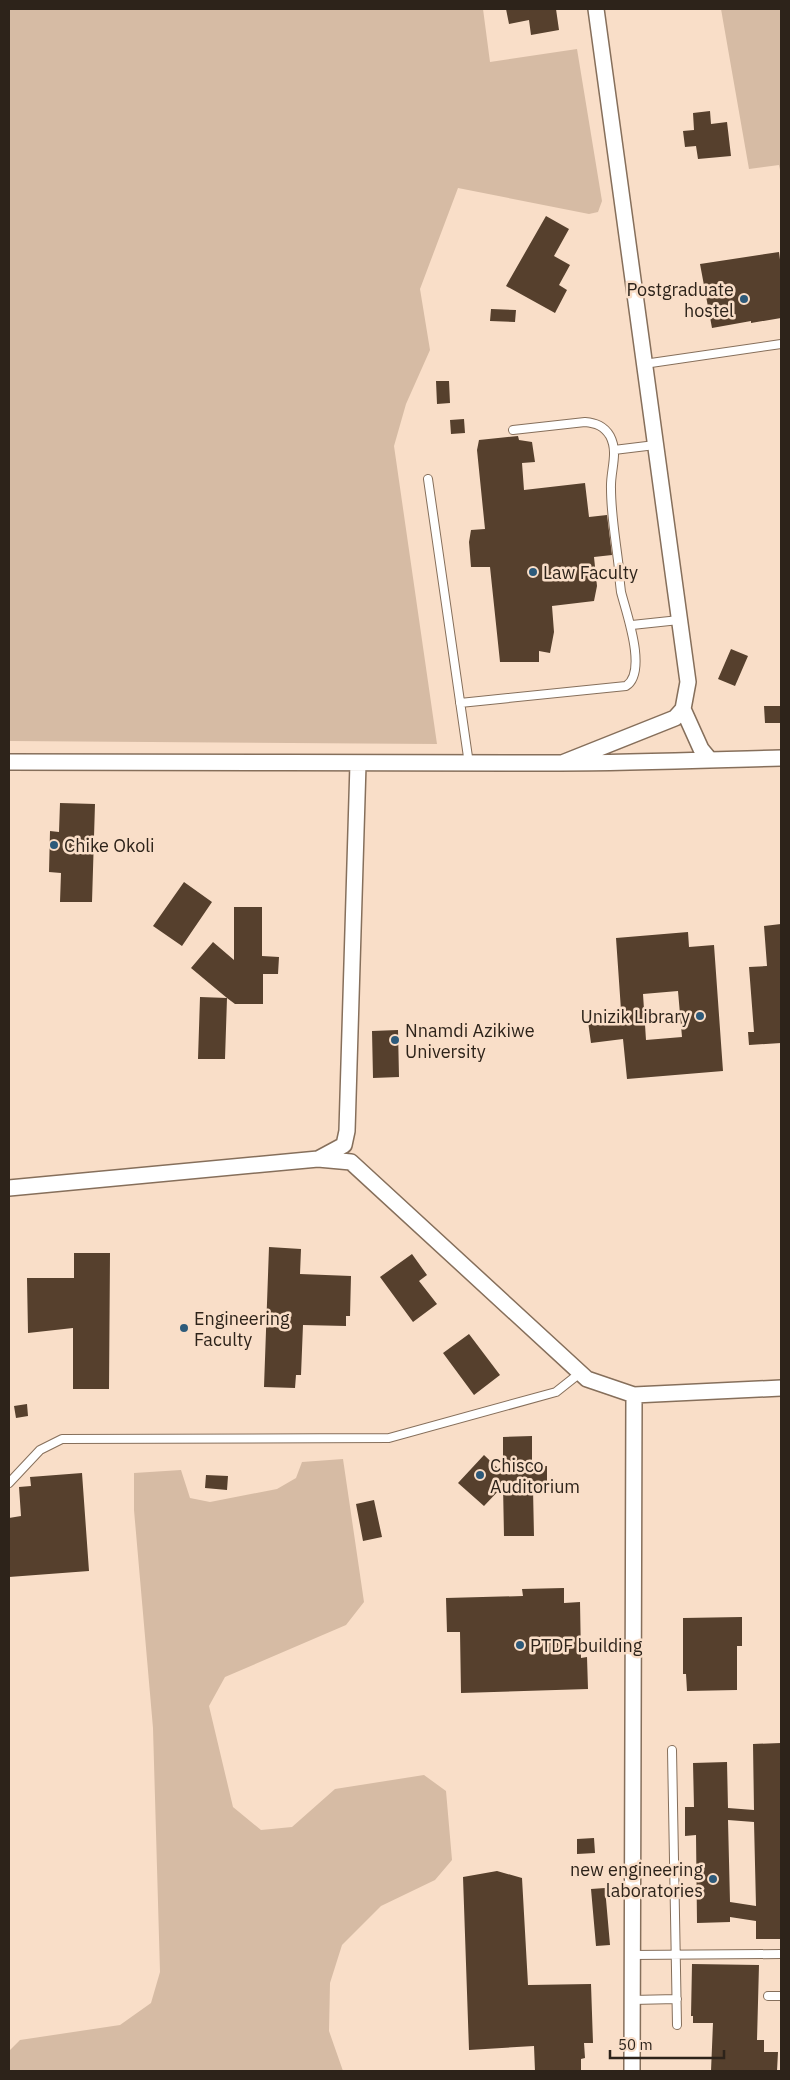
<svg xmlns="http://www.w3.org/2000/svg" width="790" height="2080" font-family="'IBM Plex Sans',sans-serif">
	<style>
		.green { fill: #d6bba4 }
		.building { fill: #56402d; fill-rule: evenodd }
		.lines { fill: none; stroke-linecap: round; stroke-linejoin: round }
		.service-casing { stroke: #866f5b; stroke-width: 10 }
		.minor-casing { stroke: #866f5b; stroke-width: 18 }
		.service { stroke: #fff; stroke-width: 8 }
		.minor { stroke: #fff; stroke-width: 15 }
		.poi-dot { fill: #2d5a7a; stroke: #f9dec8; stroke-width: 2 }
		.labels { text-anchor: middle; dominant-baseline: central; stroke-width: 5; stroke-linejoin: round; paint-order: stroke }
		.poi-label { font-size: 18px; fill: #2d231a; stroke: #f9dec8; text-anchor: start }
	</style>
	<rect width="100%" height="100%" fill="#f9dec8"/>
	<path class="green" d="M9 9H483L490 62 577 49 602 201 598 212 589 214 458 188 420 289 430 350 406 404 394 446 437 744 9 741Z
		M721 9H781V175L779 165 749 169Z
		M343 1459 364 1602 346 1625 225 1677 209 1706 233 1807 261 1830 292 1827 335 1789 424 1775 446 1791 452 1860 435 1880 381 1906 342 1945 330 1983 329 2031 343 2071H9V2051L20 2040 120 2025 151 2003 160 1972 153 1728 134 1510V1473L181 1470 190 1498 210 1502 277 1489 296 1478 302 1462Z"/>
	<path class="building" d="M506 9H556L559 30 531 35 529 20 509 24Z
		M710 111 711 124 727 122 731 156 698 159 696 146 685 147 683 131 694 130 693 113Z
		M546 216 569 229 554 256 570 265 559 285 567 290 555 313 506 286Z
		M779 252 781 267V318L751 323V321L712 328 700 264Z
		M491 309 516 310 515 322 490 321Z
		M436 381H449L450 403 437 404Z
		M464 419 465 433 451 434 450 420Z
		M518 436 519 440 532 442 535 462 522 463 524 490 585 483 589 517 607 515 612 555 594 557 597 586 594 601 552 606 554 632 550 653 539 651V662H500L490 567H471L469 542 471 530 485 529 477 450 479 440Z
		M731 649 748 656 735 686 718 679Z
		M764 706H781V723H765Z
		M60 803 95 804 92 902H60L61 873 49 872 50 831 59 832Z
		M184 882 212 902 182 946 153 926Z
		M234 907H262V956L279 957 278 974H263V1004H235L227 998 225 1059H198L200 997 227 998 191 968 213 942 234 960Z
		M781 924V1043L749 1045 748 1032H754L749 967 767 966 764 926Z
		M688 932 689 947 714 945 723 1071 627 1079 623 1039 591 1043 587 1014 621 1010 616 938ZM678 991 682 1037 646 1040 643 994Z
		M398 1030 399 1077 373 1078 372 1031Z
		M269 1247 301 1249 300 1274 351 1276 350 1316H346V1326L303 1325 301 1375H296L295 1388 264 1387Z
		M74 1253H110L109 1389H73V1328L28 1333 27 1278H74Z
		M412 1254 427 1275 419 1281 437 1304 413 1322 380 1277Z
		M469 1334 500 1375 474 1395 443 1353Z
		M27 1404 28 1416 16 1418 14 1406Z
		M532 1436V1467L547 1466V1489H533L534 1536H504L503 1486 484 1506 458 1483 484 1455 503 1473V1437Z
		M82 1473 89 1571 9 1577V1518L21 1516 19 1487 31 1486 30 1477Z
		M206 1475 228 1476 227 1490 205 1488Z
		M374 1500 382 1537 363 1541 356 1504Z
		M564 1588V1603L580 1602 581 1658 587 1657 588 1689 461 1693 460 1632H447L446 1598 523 1596 522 1589Z
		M742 1617V1646H737V1690L687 1691 686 1674H683V1618Z
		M781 1743V1939H756V1921L730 1917V1922L697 1923 696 1835 685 1836V1807H694L693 1763 727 1762 728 1808 754 1810 753 1744ZM728 1820 754 1822 756 1906 730 1902Z
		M594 1838 595 1853 577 1854V1839Z
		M497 1871 522 1878 528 1985 591 1984 593 2043H584L585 2058 581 2059V2071H535L534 2046 469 2050 463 1877Z
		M605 1888 610 1945 596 1946 591 1889Z
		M692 1964 759 1965 757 2040H764V2052H778L777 2071H711L713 2023H693V2016H691Z"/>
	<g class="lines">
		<g class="service-casing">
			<path id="service" d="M644 364 781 344
				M614 450 655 445
				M428 479 469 764
				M632 625 679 620
				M460 703 626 686C648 672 626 612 621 592 620 584 619 576 619 569 616 542 611 515 611 489 610 471 619 453 610 436 604 426 596 423 585 422L513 430
				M9 1483 40 1450 62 1439 389 1438 556 1392 580 1373
				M672 1750 677 2025
				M631 1955 781 1954
				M768 1996H781
				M632 2000 677 1999"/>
		</g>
		<g class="minor-casing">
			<path id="minor" d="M683 709 701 749 710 760
				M9 762C193 761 376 764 560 763 634 763 708 760 781 758
				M562 763 675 718 683 709 688 682 596 9
				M318 1159 344 1145 347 1131 358 764
				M9 1188 318 1159 351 1162 587 1379 634 1395 781 1388
				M632 2071 634 1395"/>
		</g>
		<use href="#service" class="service"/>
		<use href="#minor" class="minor"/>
	</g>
	<g class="poi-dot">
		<circle cx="744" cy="299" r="5"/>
		<circle cx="533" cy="572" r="5"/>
		<circle cx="54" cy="845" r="5"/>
		<circle cx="700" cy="1016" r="5"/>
		<circle cx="395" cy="1040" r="5"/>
		<circle cx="184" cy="1328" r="5"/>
		<circle cx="480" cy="1475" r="5"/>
		<circle cx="520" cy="1645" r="5"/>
		<circle cx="713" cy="1879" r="5"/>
	</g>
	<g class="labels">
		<g class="poi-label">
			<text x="734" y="289" text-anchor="end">Postgraduate<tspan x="734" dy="21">hostel</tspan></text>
			<text x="543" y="572">Law Faculty</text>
			<text x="64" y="845">Chike Okoli</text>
			<text x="690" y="1016" text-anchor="end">Unizik Library</text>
			<text x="405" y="1030">Nnamdi Azikiwe<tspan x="405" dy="21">University</tspan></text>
			<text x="194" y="1318">Engineering<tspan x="194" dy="21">Faculty</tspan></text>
			<text x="490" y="1465">Chisco<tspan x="490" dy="21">Auditorium</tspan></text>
			<text x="530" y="1645">PTDF building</text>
			<text x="703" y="1869" text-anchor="end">new engineering<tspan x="703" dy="21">laboratories</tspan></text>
		</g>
	</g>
	<rect width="790" height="2080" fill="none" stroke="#2d231a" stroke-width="20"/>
	<path d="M610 2050v8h114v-8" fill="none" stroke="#2d231a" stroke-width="2.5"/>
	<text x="618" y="2050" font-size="15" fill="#2d231a" stroke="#f9dec8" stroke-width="4" paint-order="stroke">50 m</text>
</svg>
